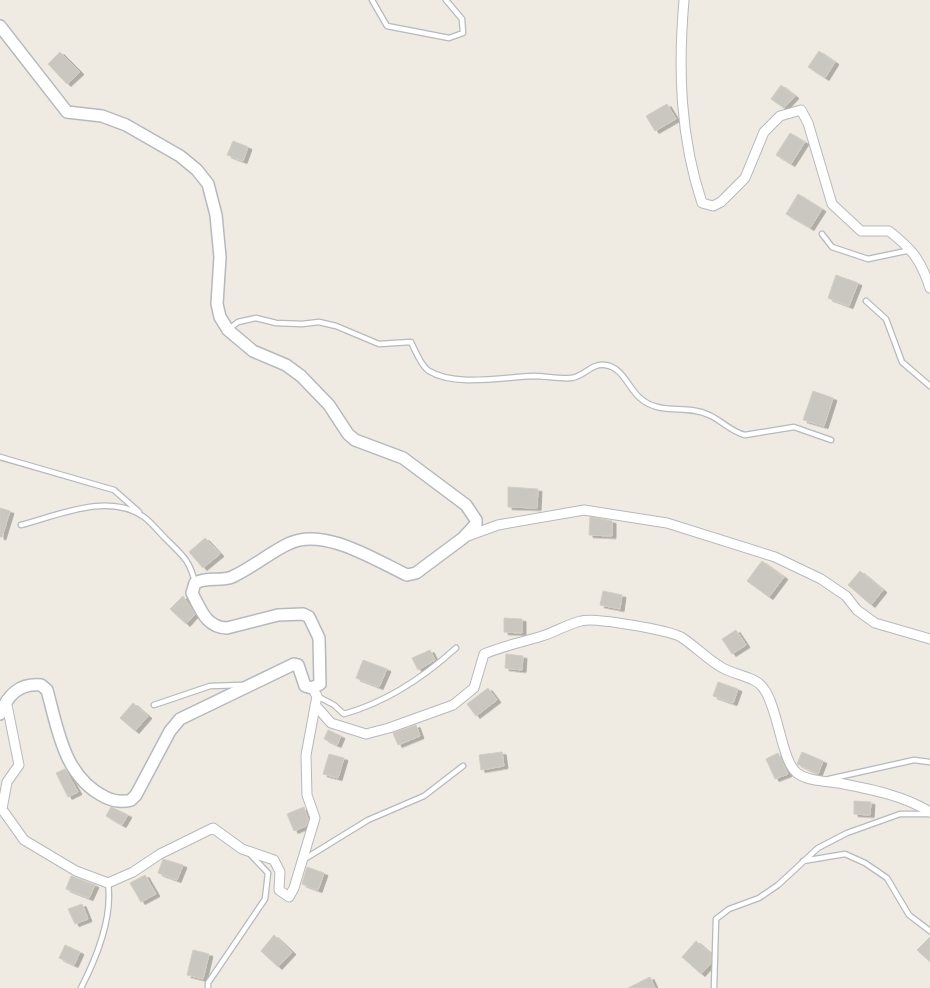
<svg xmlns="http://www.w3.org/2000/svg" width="930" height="988" font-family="'Golos Text',sans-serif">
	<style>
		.building { fill: #cac6c0; stroke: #d4cdc1; filter: url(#shadow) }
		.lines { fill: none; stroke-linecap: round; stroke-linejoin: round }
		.lane-casing { stroke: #b6b9be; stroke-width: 7 }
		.street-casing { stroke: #b6b9be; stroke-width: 11 }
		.secondary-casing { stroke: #b5b9be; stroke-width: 14 }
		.lane { stroke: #fff; stroke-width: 4.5 }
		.street { stroke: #fff; stroke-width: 9 }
		.secondary { stroke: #fff; stroke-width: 11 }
	</style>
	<defs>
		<filter id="shadow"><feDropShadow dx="4" dy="2.5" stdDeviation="0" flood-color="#0004"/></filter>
	</defs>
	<rect width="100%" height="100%" fill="#efebe3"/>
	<path class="building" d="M819 51 835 62 825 78 808 67Z
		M60 52 80 72 67 84 48 64Z
		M781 85 795 96 784 108 771 99Z
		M667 104 676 119 655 131 646 116Z
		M790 133 805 142 791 164 776 155Z
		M233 141 248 147 243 161 227 155Z
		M798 194 822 209 810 228 786 214Z
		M836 275 858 283 849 306 828 298Z
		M813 391 833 398 824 426 803 420Z
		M508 487 538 489 537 508 508 507Z
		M0 508 10 511 2 537H0Z
		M590 517 612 521V536L589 535Z
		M205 538 220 554 203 568 189 552Z
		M762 561 784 577 769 597 747 581Z
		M860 571 883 590 871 605 848 585Z
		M603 591 622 595 620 609 600 605Z
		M183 596 195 614 186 624 170 609Z
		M504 618 522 619V633L504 632Z
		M736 630 746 645 732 654 722 639Z
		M430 650 435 660 418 670 412 658Z
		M506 654 523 656 522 670 505 668Z
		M363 660 387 669 379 687 356 678Z
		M718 682 738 689 733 703 713 696Z
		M488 688 497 700 476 716 467 704Z
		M133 703 148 716 135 731 120 718Z
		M416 725 420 736 398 745 393 733Z
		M328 730 341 736 337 745 324 739Z
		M502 752 504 766 481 770 479 755Z
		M802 752 823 761 818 774 797 764Z
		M778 753 788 774 775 779 766 759Z
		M329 754 344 758 338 778 323 774Z
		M65 769 78 792 68 797 56 773Z
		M854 801 871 802 870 815 854 814Z
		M111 807 128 815 122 825 106 816Z
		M304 807 308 819 306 826 294 831 287 814Z
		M163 859 183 865 177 880 158 873Z
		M307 867 324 873 318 890 302 884Z
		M145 875 156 894 141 902 130 883Z
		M71 876 95 885 89 898 66 889Z
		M82 904 88 919 75 924 68 909Z
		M274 935 292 952 278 967 261 951Z
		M930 937V962L917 950Z
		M696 941 711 954V963L701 974 682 957Z
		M65 945 80 952 74 965 59 958Z
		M193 950 209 954 203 979 187 975Z
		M650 977 655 988H628Z"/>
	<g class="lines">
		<g class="lane-casing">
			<path id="lane" d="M372 0 387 26 449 38 463 33 462 19 446 0
				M822 234 832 247 868 259 911 250
				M866 301 886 319 902 362 930 386
				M229 329 238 322 256 318 276 323 302 324 319 322 336 326 379 344 411 342C415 350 421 366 429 371 455 387 504 377 533 376 546 376 559 379 571 378 584 377 591 363 605 365 623 367 628 388 640 398 660 416 686 404 709 415 721 420 731 432 745 435L794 427 831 440
				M0 457 114 490 139 512
				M21 525C59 515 109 492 144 517 152 523 159 532 166 539 182 555 190 560 195 583
				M317 696 334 705 344 714C387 702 424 677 456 648
				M154 705 210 686 242 685
				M829 779 914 760 930 762
				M303 860 368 820 424 796 463 766
				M803 861 845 854 865 863 887 878 909 915 930 931
				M81 988C97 957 113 918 108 883
				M208 988V983L265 899 268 873 250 854
				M714 988 716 919 729 909 759 898 778 885 818 848 847 833 900 814H929"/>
		</g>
		<g class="street-casing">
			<path id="street" d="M684 0C678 69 680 137 702 203L713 206 721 202 745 178 764 132 780 116 801 110 808 123 832 204 861 231H889C912 249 921 260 930 288
				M465 537 498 525 584 510 667 523 775 557 821 579 846 596 857 610 875 623 930 639
				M6 700 19 765 7 782 2 809 24 840 76 871 108 883 133 872 160 854 213 828 242 849 274 860 280 872 279 890 289 897 294 888 315 818 307 795 306 755 317 696 312 688
				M315 705 331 723 366 734 389 728 453 705 474 688 484 654C503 646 523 642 542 636 555 632 568 624 581 621 594 617 668 630 681 637 695 646 707 659 721 667 733 675 756 676 764 689 778 708 782 762 797 773 809 782 829 781 844 784 874 790 904 796 930 812"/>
		</g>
		<g class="secondary-casing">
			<path id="secondary" d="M0 26 67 112 102 116 126 125 180 156 197 170 208 184 216 215 220 257 217 304 220 317 228 330 253 351 286 365 301 376 329 405 348 434 355 440 403 458 466 505 476 520V524L463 538 416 573 407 575C375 560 323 526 288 544 269 553 252 568 232 577 220 582 209 576 195 583L192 593C201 610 206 627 227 628L278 615 303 614 309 617 319 638 320 684 312 688 305 686 298 665 294 664 180 719 170 731 136 795 131 800C121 803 113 801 105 797 64 777 58 730 47 690L41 685C19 683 8 695 0 714"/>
		</g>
		<use href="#lane" class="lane"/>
		<use href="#street" class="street"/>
		<use href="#secondary" class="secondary"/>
	</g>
</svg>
